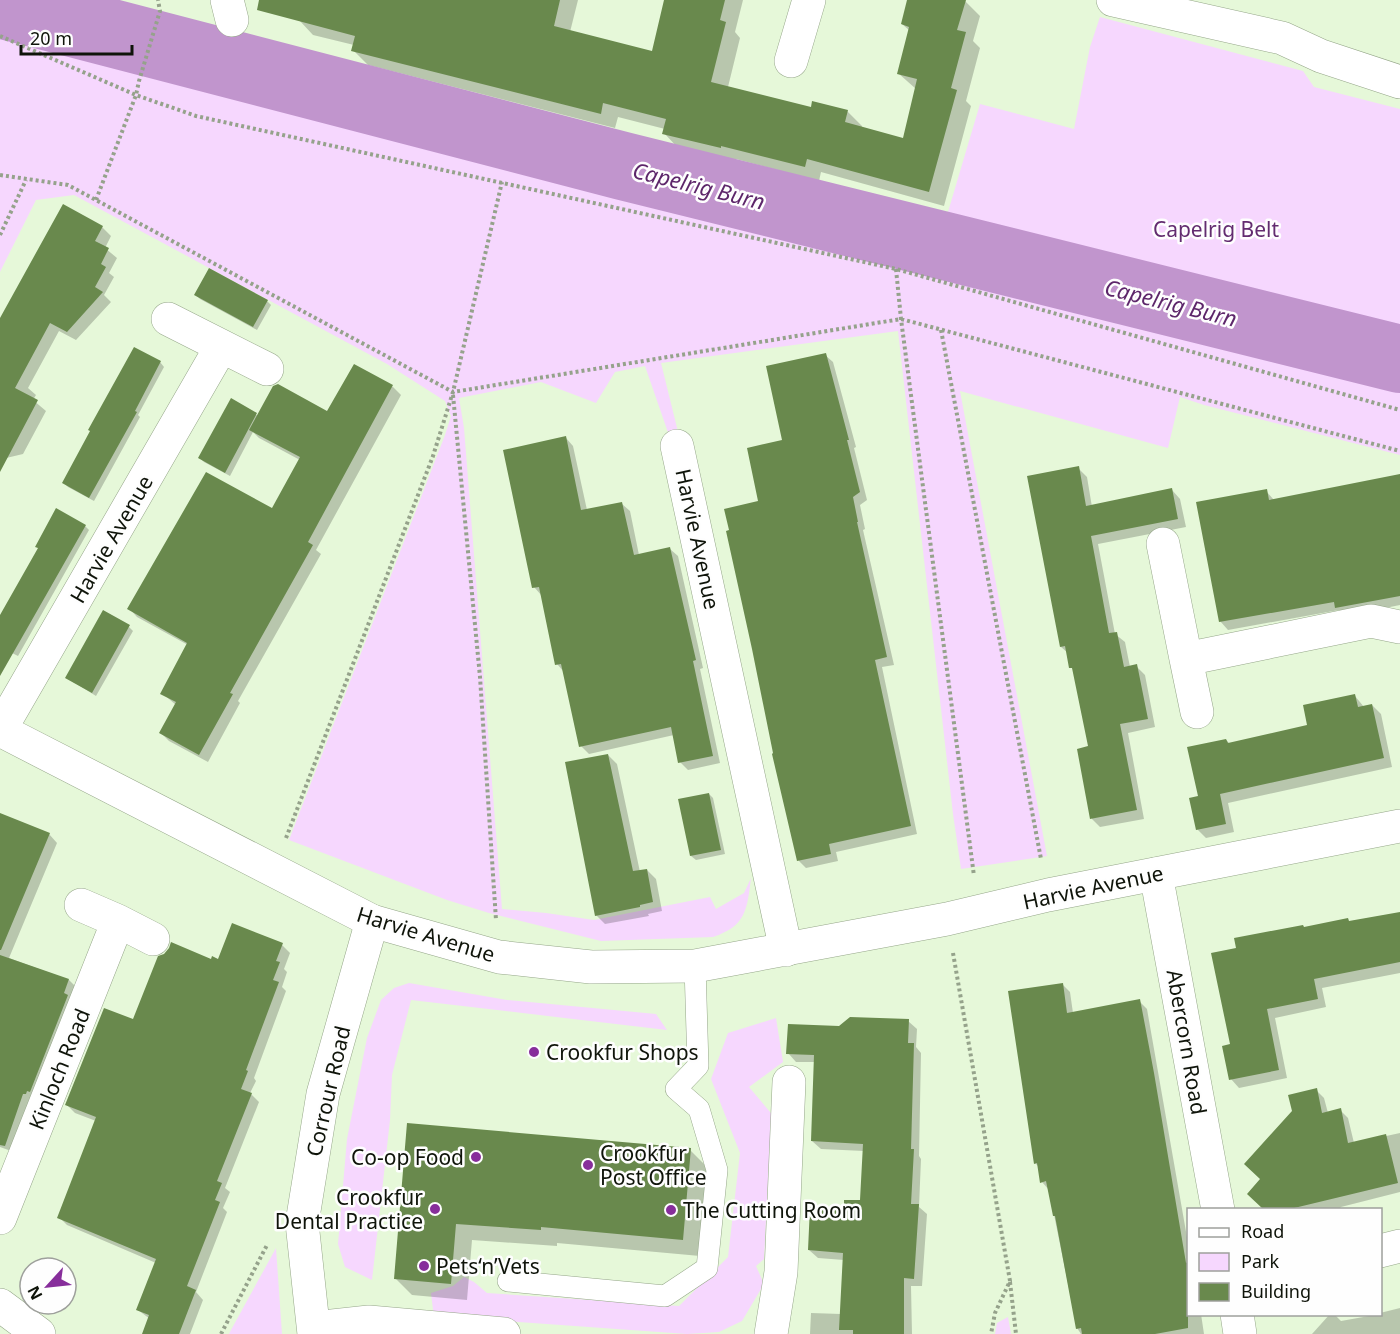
<svg xmlns="http://www.w3.org/2000/svg" width="1400" height="1334" font-family="'Noto Sans',sans-serif">
	<style>
		.green { fill: #f6d7fe }
		.shadow { fill: #0003 }
		.lines { fill: none; stroke-linecap: round; stroke-linejoin: round }
		.river { stroke: #c195cd; stroke-width: 68 }
		.building { fill: #69894d }
		.lane-casing { stroke: #95a689; stroke-width: 22 }
		.street-casing { stroke: #95a689; stroke-width: 34 }
		.secondary-casing { stroke: #95a689; stroke-width: 34 }
		.path { stroke: #95a28b; stroke-width: 4; stroke-dasharray: 3 3; stroke-linecap: butt }
		.lane { stroke: #fff; stroke-width: 21 }
		.street { stroke: #fff; stroke-width: 33 }
		.secondary { stroke: #fff; stroke-width: 33 }
		.poi-dot { fill: #872e9b; stroke: #fefefe; stroke-width: 2 }
		.labels { text-anchor: middle; dominant-baseline: central; stroke-width: 5; stroke-linejoin: round; paint-order: stroke }
		.park-label { font-size: 21px; fill: #632c70; stroke: #fefefe }
		.street-label { font-size: 21px; fill: #0f140a; stroke: #fefefe }
		.poi-label { font-size: 21px; fill: #0f140a; stroke: #fefefe; text-anchor: start }
		.water-label { font-size: 22px; font-style: italic; fill: #5d266a; stroke: #fefefe }
	</style>
	<rect width="100%" height="100%" fill="#e6f8d9"/>
	<path class="green" d="M0 0H116L304 74 416 92 787 191 945 222 980 104 1074 129 1090 47 1100 17 1303 71 1314 87 1400 109V455L1204 405 1180 397 1168 448 960 391 1047 856 961 869 953 814 898 331 661 363 680 440 672 444 645 366 615 372 596 403 541 382 459 398 464 428 502 909 546 913 594 920 710 897 716 909 744 893 751 878C747 910 746 926 713 937L601 941 489 913 447 900 289 840 445 435 451 416 445 401 387 364 74 195 36 200 0 272Z
		M409 983 507 1000 656 1014 667 1030 411 1000 392 1075 390 1120 372 1280 345 1267 338 1244 347 1139 367 1038 381 1000 394 988Z
		M776 1018 783 1062 749 1087 776 1119 769 1160 764 1259 756 1266 764 1284 742 1321 719 1332 687 1334 464 1318H434L431 1293 453 1286 464 1277 474 1282 487 1293 679 1306 728 1257 740 1153 711 1079 728 1033Z
		M276 1248 282 1334H229L231 1330Z
		M1008 1317 1011 1334H995L997 1323Z"/>
	<path class="shadow" d="M263 0H578L570 32 653 52 666 0H743L735 32 740 38 728 87 812 109 847 111 862 126V128L904 140 916 89 898 73 910 31 902 24 909 0 965 1 980 16 973 41 980 48 966 101 971 106 944 206 821 172 819 181 736 159 735 162 678 148 664 133 665 129 618 117 615 128 368 65 353 50 354 45 313 35 299 20Z
		M102 227 111 236 105 248 117 258 109 273 114 277 104 295 111 302 76 340 59 331 28 388 36 395 33 400 46 411 23 454 2 459 0 463V322Z
		M196 295 267 301 271 305 257 330 200 299Z
		M825 355 833 362 856 447 854 448 867 500 860 505 865 529 863 530 894 665 882 667 917 834 836 852 838 861 806 868 799 861 760 502 784 441Z
		M160 362 164 367 138 415 140 417 94 501 68 487 64 483Z
		M354 366 393 387 401 395 316 550 321 554 238 701 240 703 208 762 169 741 161 733 176 705 162 693 188 645 137 617 129 608 273 510 300 460 259 438 253 432 230 476 204 462 200 458 232 400 258 416 328 413Z
		M566 438 573 446 587 510 622 504 630 511 639 555 670 549 678 556 703 668 700 669 720 763 688 770 680 762 674 735 589 754 581 746 564 672 557 664 542 596 534 587Z
		M1078 468 1087 477 1092 507 1172 490 1180 499 1186 527 1098 544 1115 634 1125 642 1130 667 1136 666 1145 675 1155 727 1128 733 1144 819 1100 827 1092 819 1090 747 1075 671 1071 667 1068 653 1061 647 1029 477Z
		M1400 486V605L1345 616 1339 610 1228 630 1220 621 1266 491 1274 500Z
		M85 526 89 530 18 656 0 647V619L40 549Z
		M129 627 133 631 96 696 67 678Z
		M1355 696 1364 707 1372 705 1381 714 1392 767 1228 803 1234 832 1206 838 1197 829 1200 797 1226 740 1230 744 1309 727Z
		M608 755 617 764 640 872 647 870 656 879 662 911 648 914 649 916 605 924 596 915Z
		M709 794 713 798 725 854 696 860 691 856Z
		M0 832 49 834 57 843 9 958 69 980 77 988 14 1152 0 1147Z
		M1400 913V973L1322 988 1326 1007 1275 1018 1287 1078 1239 1088 1231 1079 1238 949 1305 929Z
		M282 945 290 953 284 969 287 972 282 987 286 991 254 1078 256 1081 250 1093 259 1102 225 1188 230 1192 223 1208 227 1212 196 1292 203 1300 190 1334H144L150 1319 138 1310 156 1263 67 1225 59 1217 96 1121 75 1113 67 1105 134 1021 211 960 219 961Z
		M1062 984 1070 992 1073 1013 1139 1001 1147 1009 1188 1243V1314H1201L1204 1334H1081L1077 1328 1049 1190 1042 1182 1039 1167 1035 1163Z
		M908 1021 917 1029 916 1047 921 1053 919 1156 921 1159 919 1207 927 1214 922 1286H911L912 1334H810L811 1313 841 1314 844 1260 818 1258 809 1250 845 1210 862 1202 864 1151 821 1149 812 1141 815 1062H796L788 1053 839 1028Z
		M1316 1090 1324 1098 1328 1113 1340 1110 1348 1118 1354 1143 1400 1133V1192L1341 1207 1338 1210H1265L1249 1194 1262 1179Z
		M409 1125 690 1150 707 1167 700 1256 557 1243V1246L472 1240 467 1300 412 1295 395 1278Z
		M1400 1308V1334H1312L1330 1314H1334L1341 1321 1380 1314V1313Z"/>
	<g class="lines">
		<path class="river" d="M0 4 623 166 1400 359"/>
	</g>
	<path class="building" d="M259 0H560L554 26 652 51 664 0H725L720 20 726 22 711 82 811 107 812 101 848 110 845 122 903 138 917 79 897 74 909 27 901 24 907 0H966L957 30 966 32 951 88 957 90 929 192 807 159 805 167 721 146V148L662 134 666 119 603 103 601 114 351 51 355 36 257 10Z
		M63 204 103 226 95 241 109 248 101 264 106 267 95 287 103 292 67 332 50 323 15 388 38 400 0 472V318Z
		M209 268 268 300 253 327 194 295Z
		M134 347 161 361 135 411 137 412 89 498 62 483 90 431 88 430Z
		M826 353 849 440H847L860 492 853 497 858 522H857L887 657 875 660 911 826 829 844 831 854 797 861 772 754 773 753 752 649 726 531 729 530 724 509 758 501 747 448 782 440 766 366Z
		M354 364 393 385 308 542 313 545 230 693 233 694 199 755 159 733 176 702 160 694 187 643 127 609 206 472 272 508 300 457 249 430 273 386 278 384 327 411Z
		M231 398 257 413 225 473 198 458Z
		M566 436 581 510 622 502 634 555 670 547 696 660 693 661 713 756 678 763 671 727 579 747 561 664 555 665 539 587 532 588 503 450Z
		M1079 466 1086 506 1172 488 1178 519 1091 536 1109 633 1117 632 1124 667 1137 664 1148 719 1120 724 1137 810 1090 819 1077 749 1088 746 1072 668H1069L1065 646 1060 647 1027 476Z
		M1400 474V596L1335 608 1334 602 1219 622 1196 502 1267 489 1269 500Z
		M56 508 86 525 0 676V615L38 548 35 547Z
		M103 610 130 625 92 693 65 678Z
		M1355 694 1358 707 1372 704 1384 758 1220 794 1226 824 1196 830 1189 798 1198 796 1187 747 1226 739 1228 743 1307 725 1303 705Z
		M608 754 633 871 647 869 653 902 640 905V907L595 916 565 762Z
		M709 793 721 850 690 856 678 799Z
		M0 813 50 833 1 950H0Z
		M1400 912V962L1314 979 1318 999 1267 1009 1279 1070 1229 1080 1222 1046 1230 1044 1211 953 1236 948 1234 938 1303 925 1304 927 1348 918 1349 921Z
		M232 923 283 943 276 961 280 962 273 980 279 982 246 1070 248 1071 241 1089 252 1093 217 1181 222 1183 215 1200 220 1202 187 1286 196 1290 179 1334H142L149 1315 136 1310 156 1259 57 1218 96 1117 65 1105 104 1008 133 1019 158 956 164 954 169 948 171 942 211 959 212 956 218 959Z
		M0 955 69 979 64 993 68 995 30 1092 27 1091 26 1094H23L5 1146 0 1145Z
		M1063 983 1067 1013 1140 999 1154 1073 1186 1263 1188 1262V1328L1155 1334H1082L1081 1328 1076 1329 1055 1216H1053L1046 1181 1040 1183 1037 1163 1034 1164 1008 991Z
		M850 1017 909 1019 908 1043H914L911 1149H914L911 1204H919L914 1279 904 1278V1334H853V1330H839L843 1253 808 1250 810 1207 844 1209V1200H860L863 1144 811 1141 814 1055 786 1054 788 1024 839 1026Z
		M1317 1088 1322 1113 1341 1108 1348 1143 1386 1134 1398 1183 1290 1209H1263L1247 1194 1260 1179 1244 1164 1292 1111 1288 1095Z
		M407 1123 691 1148 683 1240 541 1227V1230L456 1224 451 1284 394 1279Z"/>
	<g class="lines">
		<g class="lane-casing">
			<path id="lane" d="M508 1281 665 1296 707 1268 717 1170 699 1109 676 1089 698 1066 695 966"/>
		</g>
		<g class="street-casing">
			<path id="street" d="M227 0 232 20
				M1113 0 1282 38 1321 56 1400 82
				M791 61 809 0
				M168 319 267 369
				M677 446 786 950
				M1163 544 1186 659
				M1197 712 1186 659 1371 621 1400 627
				M0 730 221 347
				M1156 874 1218 1210
				M81 905 118 921 153 939
				M0 1218 118 921
				M1380 1251 1400 1246
				M0 1305 39 1334
				M1237 1314 1240 1334
				M314 1328 369 1322 504 1334
				M314 1334 302 1223 323 1094 372 921
				M771 1334 781 1272 789 1082"/>
		</g>
		<g class="secondary-casing">
			<path id="secondary" d="M0 730 372 921 499 957 591 967 695 966 947 919 1048 895 1400 826"/>
		</g>
		<path class="path" d="M0 36 136 95 196 116 896 269 1400 410
			M0 175 68 185 453 392 901 319 1400 451
			M96 200 136 95 139 81 160 11 158 0
			M0 235 26 180
			M896 269 901 319 974 876
			M941 330 1041 859
			M453 395 480 677 496 920
			M286 838 433 456 453 392 502 182
			M953 953 1010 1281 995 1313 991 1334
			M1010 1282 1016 1334
			M221 1334 267 1245"/>
		<use href="#lane" class="lane"/>
		<use href="#street" class="street"/>
		<use href="#secondary" class="secondary"/>
	</g>
	<g class="poi-dot">
		<circle cx="534" cy="1052" r="6"/>
		<circle cx="476" cy="1157" r="6"/>
		<circle cx="588" cy="1165" r="6"/>
		<circle cx="435" cy="1209" r="6"/>
		<circle cx="671" cy="1210" r="6"/>
		<circle cx="424" cy="1266" r="6"/>
	</g>
	<g class="labels">
		<g class="park-label">
			<text x="1216" y="229">Capelrig Belt</text>
		</g>
		<g class="street-label">
			<text transform="translate(111 539) rotate(-60)">Harvie Avenue</text>
			<text transform="translate(698 539) rotate(78)">Harvie Avenue</text>
			<text transform="translate(1093 887) rotate(-12)">Harvie Avenue</text>
			<text transform="translate(426 934) rotate(17)">Harvie Avenue</text>
			<text transform="translate(1187 1042) rotate(80)">Abercorn Road</text>
			<text transform="translate(59 1069) rotate(-68)">Kinloch Road</text>
			<text transform="translate(328 1091) rotate(-77)">Corrour Road</text>
		</g>
		<g class="poi-label">
			<text x="546" y="1052">Crookfur Shops</text>
			<text x="600" y="1153">Crookfur<tspan x="600" dy="24">Post Office</tspan></text>
			<text x="464" y="1157" text-anchor="end">Co-op Food</text>
			<text x="423" y="1197" text-anchor="end">Crookfur<tspan x="423" dy="24">Dental Practice</tspan></text>
			<text x="683" y="1210">The Cutting Room</text>
			<text x="436" y="1266">Pets‘n’Vets</text>
		</g>
		<g class="water-label">
			<text transform="translate(699 185) rotate(14)">Capelrig Burn</text>
			<text transform="translate(1171 302) rotate(14)">Capelrig Burn</text>
		</g>
	</g>
	<rect x="1187" y="1208" width="195" height="108" fill="#fefefe" stroke="#9ea09c" stroke-width="1.5"/>
	<rect x="1199" y="1228" width="30" height="9" fill="#ffffff" stroke="#9ea09c" stroke-width="1.5"/>
	<text x="1241" y="1238" font-size="18" fill="#0f140a">Road</text>
	<rect x="1199" y="1253" width="30" height="18" fill="#f6d7fe" stroke="#9ea09c" stroke-width="1.5"/>
	<text x="1241" y="1268" font-size="18" fill="#0f140a">Park</text>
	<rect x="1199" y="1283" width="30" height="18" fill="#69894d" stroke="#9ea09c" stroke-width="1.5"/>
	<text x="1241" y="1298" font-size="18" fill="#0f140a">Building</text>
	<g transform="translate(48 1286) rotate(243)"><circle r="28" fill="#fefefe" stroke="#9ea09c" stroke-width="1.5"/>
	<path d="M0-4.5L10 22L0 15L-10 22Z" fill="#872e9b"/>
	<text y="-9" font-size="16" font-weight="bold" text-anchor="middle" fill="#0f140a">N</text>
	</g>
	<path d="M21 45v9h111v-9" fill="none" stroke="#0f140a" stroke-width="3"/>
	<text x="30" y="45" font-size="18" fill="#0f140a" stroke="#fefefe" stroke-width="4.5" paint-order="stroke">20 m</text>
</svg>
